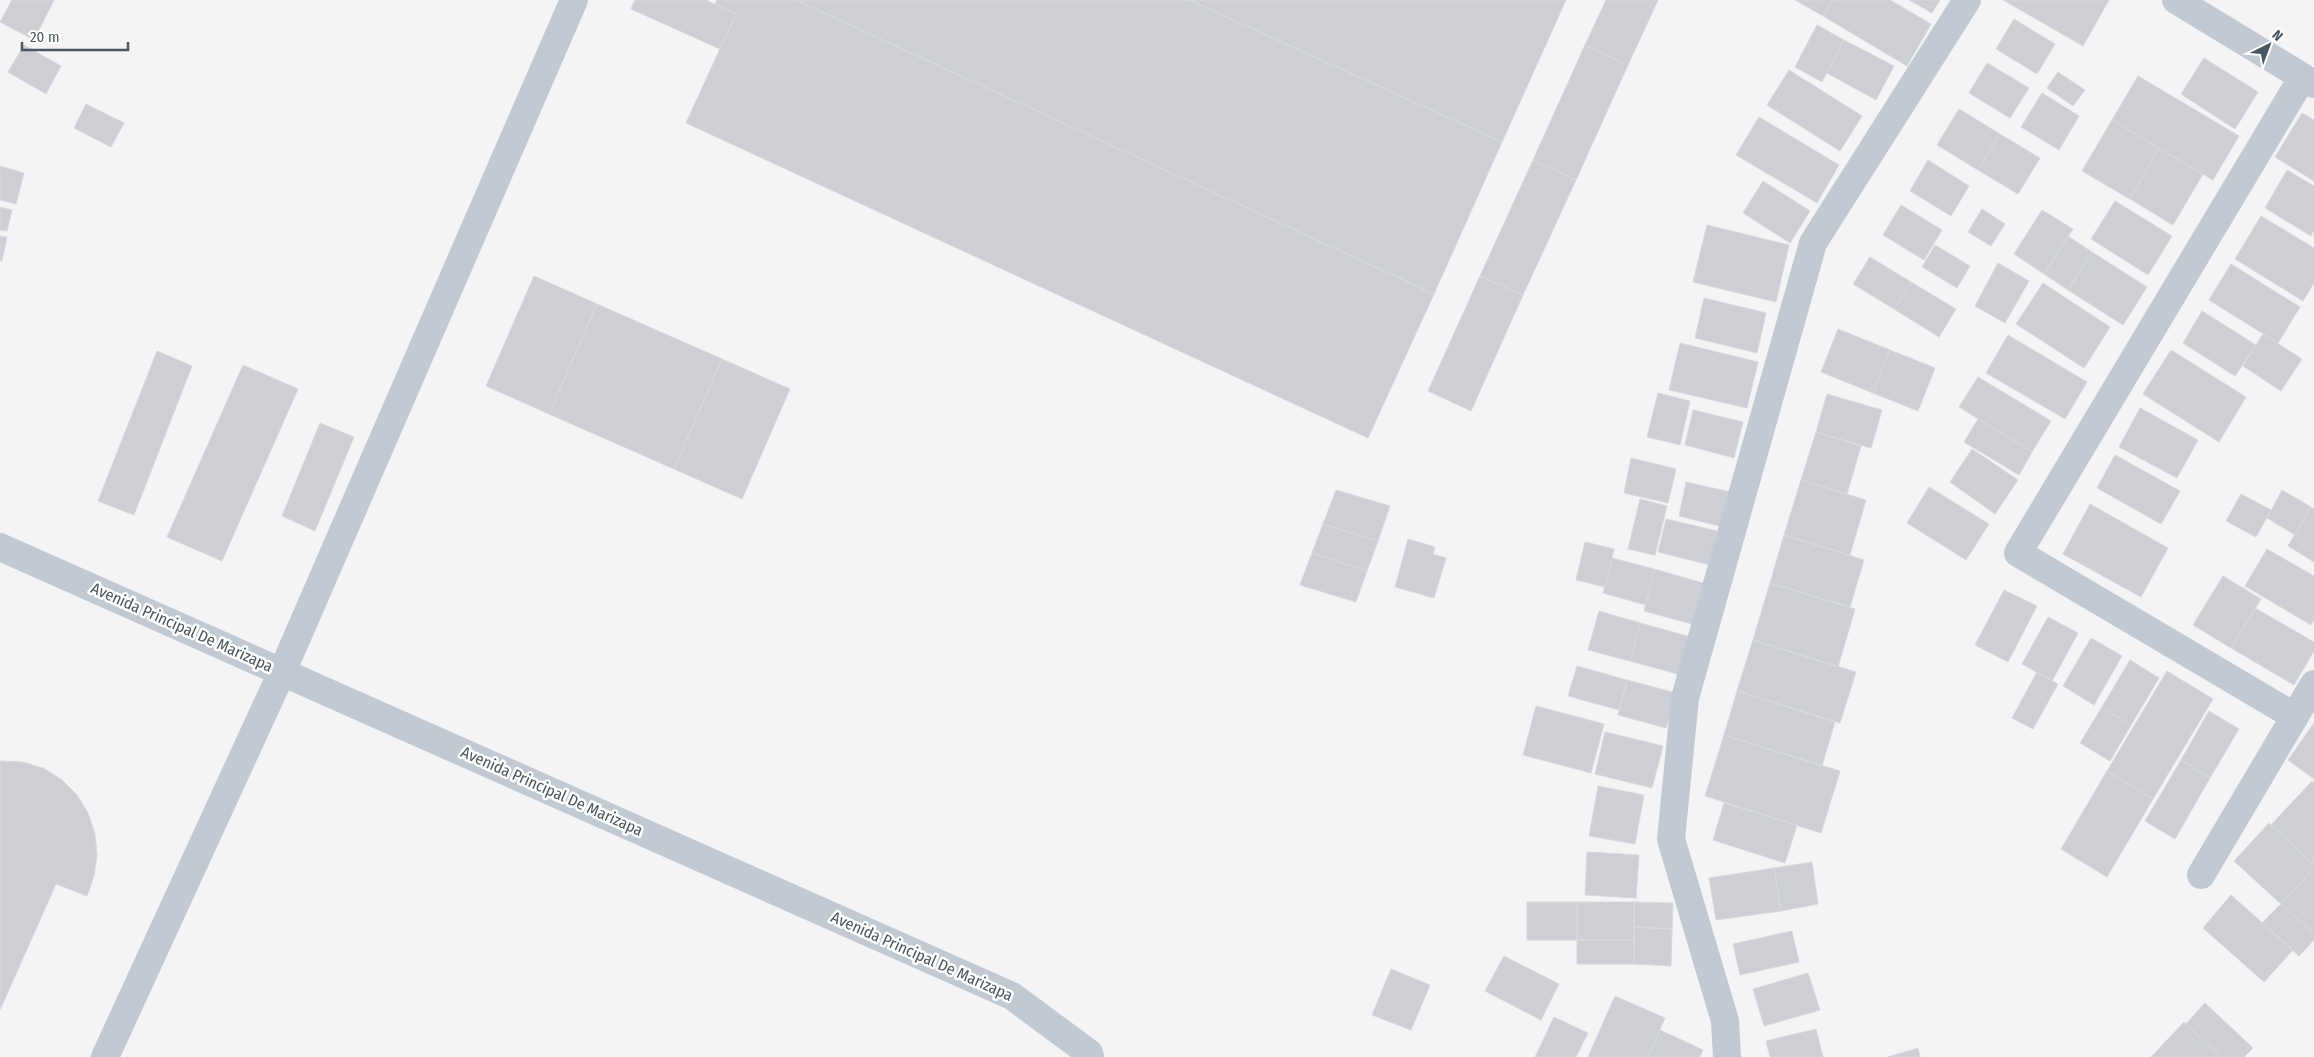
<svg xmlns="http://www.w3.org/2000/svg" width="2314" height="1057" font-family="'Fira Sans Condensed',sans-serif">
	<style>
		.building { fill: #cdcfd5; stroke: #d7d9de }
		.lines { fill: none; stroke-linecap: round; stroke-linejoin: round }
		.minor { stroke: #c1cad2; stroke-width: 28 }
		.labels { text-anchor: middle; dominant-baseline: central; stroke-width: 5; stroke-linejoin: round; paint-order: stroke }
		.street-label { font-size: 16px; fill: #4a5661; stroke: #fff }
	</style>
	<rect width="100%" height="100%" fill="#f5f3f3"/>
	<path class="building" d="M12 0H54L34 40 0 22Z
		M635 0H706L736 14 720 49 631 9Z
		M717 0H796L1434 294 1368 438 686 123 736 14 715 4Z
		M796 0H1189L1502 142 1434 294Z
		M1189 0H1566L1502 142Z
		M1606 0H1658L1628 65 1585 45Z
		M1795 0H1833L1823 16Z
		M1833 0H1890L1931 24 1907 66 1823 16Z
		M1909 0H1940L1932 13Z
		M2003 0H2109L2083 46Z
		M2014 19 2055 44 2037 74 1996 49Z
		M1817 25 1844 40 1822 82 1795 67Z
		M1844 40 1894 66 1876 100 1827 73Z
		M24 45 61 66 46 94 8 72Z
		M1585 45 1628 65 1576 180 1533 160Z
		M2204 58 2258 92 2235 129 2181 94Z
		M1987 63 2029 88 2010 118 1969 93Z
		M1789 70 1862 116 1840 151 1767 105Z
		M2058 72 2085 90 2073 106 2047 88Z
		M2138 76 2239 136 2213 180 2112 120Z
		M2042 93 2079 116 2059 150 2021 127Z
		M86 104 124 123 111 147 74 128Z
		M1959 109 2000 134 1978 170 1937 145Z
		M2302 113 2314 120V181L2275 157Z
		M1759 117 1839 165 1817 203 1736 155Z
		M2112 120 2159 148 2130 199 2082 171Z
		M2000 134 2040 158 2018 194 1978 170Z
		M2159 148 2203 174 2173 225 2130 199Z
		M1533 160 1576 180 1523 295 1480 276Z
		M1928 160 1969 186 1951 216 1910 191Z
		M0 166 24 173 16 204 0 200Z
		M2287 170 2314 186V230L2311 236 2265 208Z
		M1763 181 1810 211 1790 243 1743 213Z
		M2115 201 2172 236 2148 275 2091 239Z
		M1901 205 1942 230 1924 260 1883 235Z
		M0 207 12 210 7 231 0 230Z
		M1982 209 2005 224 1991 246 1968 232Z
		M2042 210 2073 229 2044 274 2014 254Z
		M2261 216 2314 248V283L2303 301 2235 259Z
		M1707 225 1789 245 1776 302 1693 282Z
		M0 236 7 237 2 261H0Z
		M2068 236 2092 252 2068 290 2044 274Z
		M1935 245 1970 266 1957 288 1922 267Z
		M2092 252 2147 287 2123 325 2068 290Z
		M1870 257 1911 282 1894 309 1853 284Z
		M1998 263 2029 281 2005 323 1975 306Z
		M2231 264 2300 307 2278 343 2209 300Z
		M534 276 597 304 549 414 486 386Z
		M1480 276 1523 295 1471 411 1428 391Z
		M1911 282 1956 309 1939 337 1894 309Z
		M2043 283 2110 327 2084 368 2016 324Z
		M1704 298 1766 313 1757 353 1695 338Z
		M597 304 722 359 674 469 549 414Z
		M2202 311 2256 345 2235 376 2183 343Z
		M1838 329 1890 350 1873 393 1821 372Z
		M2263 334 2302 359 2281 391 2243 366Z
		M2008 335 2087 382 2065 419 1986 373Z
		M1680 343 1758 362 1747 408 1669 390Z
		M1890 350 1935 368 1918 411 1873 393Z
		M2171 350 2246 397 2219 442 2143 394Z
		M157 351 192 366 134 515 98 501Z
		M722 359 790 389 742 499 674 469Z
		M243 365 298 389 222 561 167 537Z
		M1978 377 2051 421 2032 452 1959 407Z
		M1658 393 1690 401 1680 445 1647 437Z
		M1827 394 1882 410 1871 448 1816 432Z
		M2140 408 2198 440 2177 478 2119 447Z
		M1693 410 1743 422 1734 458 1685 445Z
		M1978 419 2032 452 2019 475 1964 442Z
		M320 423 354 437 315 531 282 516Z
		M1816 432 1861 446 1847 494 1801 480Z
		M1972 449 2018 480 1995 514 1950 482Z
		M2115 455 2180 491 2161 524 2097 488Z
		M1631 458 1676 469 1668 503 1624 493Z
		M1801 480 1866 500 1850 555 1784 535Z
		M1686 482 1735 493 1727 528 1679 516Z
		M1929 487 1989 524 1966 560 1907 523Z
		M1336 490 1390 506 1378 541 1323 524Z
		M2282 490 2311 507 2295 535 2267 518Z
		M2241 494 2271 510 2256 537 2226 521Z
		M1640 499 1667 506 1655 555 1628 549Z
		M2090 504 2168 548 2141 597 2063 554Z
		M2311 507 2314 509V562L2288 546Z
		M1666 519 1717 531 1710 565 1658 552Z
		M1323 524 1378 541 1367 571 1312 553Z
		M1784 535 1864 560 1850 607 1770 583Z
		M1408 539 1435 547 1433 554 1446 558 1434 598 1395 587Z
		M1585 542 1614 549 1605 587 1576 580Z
		M2267 549 2314 576V620L2311 625 2245 586Z
		M1312 553 1367 571 1356 602 1300 585Z
		M1612 558 1654 569 1646 605 1603 593Z
		M1654 569 1703 583 1692 624 1644 611Z
		M2223 576 2261 599 2231 648 2193 625Z
		M1770 583 1855 609 1838 667 1753 640Z
		M2004 590 2037 606 2008 662 1975 645Z
		M2255 608 2314 642V651L2294 685 2231 648Z
		M1599 611 1640 623 1630 661 1588 650Z
		M2048 617 2078 633 2052 681 2022 664Z
		M1640 623 1691 637 1681 675 1630 661Z
		M2091 638 2122 656 2094 705 2063 686Z
		M1753 640 1856 672 1840 723 1737 691Z
		M2130 660 2159 678 2131 725 2102 707Z
		M1577 666 1627 680 1619 710 1568 696Z
		M2167 671 2213 699 2153 799 2107 771Z
		M2037 672 2058 684 2033 729 2012 718Z
		M1627 680 1676 693 1666 728 1618 715Z
		M1737 691 1835 722 1822 766 1724 735Z
		M1536 706 1604 724 1591 773 1523 755Z
		M2102 707 2131 725 2110 761 2080 743Z
		M2209 711 2239 729 2210 778 2181 760Z
		M2314 723V779L2288 760Z
		M1605 732 1663 746 1652 788 1595 774Z
		M1724 735 1840 771 1821 833 1705 796Z
		M2181 760 2210 778 2175 839 2145 821Z
		M0 761 22 762 43 768 62 780 77 795 88 813 95 834 97 855 94 876 87 896 56 884 0 1010Z
		M2107 771 2153 799 2107 877 2061 849Z
		M2312 781 2314 783V865L2271 825Z
		M1598 786 1644 795 1635 844 1589 836Z
		M1724 803 1797 825 1785 863 1713 840Z
		M2269 823 2314 865V868L2281 904 2234 861Z
		M1587 852 1639 855 1636 898 1585 895Z
		M1812 862 1818 904 1781 911 1774 868Z
		M1774 868 1781 911 1716 920 1709 878Z
		M2314 868V934L2281 904Z
		M2231 895 2293 950 2264 982 2203 928Z
		M1527 902H1577V940H1527Z
		M1577 902H1634V940H1577Z
		M1634 902 1673 903 1672 929 1634 927Z
		M2281 904 2314 934V940L2299 956 2262 923Z
		M1634 927 1672 929 1671 966 1634 964Z
		M1792 931 1799 962 1740 975 1733 944Z
		M1577 940H1634V964H1577Z
		M1504 956 1559 984 1541 1020 1485 991Z
		M1391 969 1430 985 1411 1030 1372 1015Z
		M1808 973 1820 1010 1764 1026 1753 989Z
		M1615 996 1665 1018 1648 1057H1588Z
		M2205 1003 2253 1048 2244 1057H2221L2186 1024Z
		M1554 1017 1588 1033 1576 1057H1535Z
		M2184 1022 2186 1024 2221 1057H2151Z
		M1816 1029 1823 1057H1770L1766 1041Z
		M1660 1030 1703 1050 1700 1057H1648Z
		M1918 1048 1920 1057H1888Z"/>
	<g class="lines">
		<path class="minor" d="M2176 0 2314 84
			M0 547 1012 996 1089 1053 1090 1057
			M2294 716 2018 553 2302 78
			M2201 875 2314 684
			M105 1057 282 672 574 0
			M1727 1057 1725 1021 1671 839 1685 698 1813 243 1967 0"/>
	</g>
	<g class="labels">
		<g class="street-label">
			<text transform="translate(182 627) rotate(24)">Avenida Principal De Marizapa</text>
			<text transform="translate(552 791) rotate(24)">Avenida Principal De Marizapa</text>
			<text transform="translate(922 956) rotate(24)">Avenida Principal De Marizapa</text>
		</g>
	</g>
	<g transform="translate(2269 45) rotate(42)" stroke="#ffffff" stroke-width="4" paint-order="stroke">
	<path d="M0-4L9 19L0 12L-9 19Z" fill="#4a5661"/>
	<text y="-8" font-size="14" font-weight="bold" text-anchor="middle" fill="#4a5661">N</text>
	</g>
	<path d="M22 42v8h106v-8" fill="none" stroke="#4a5661" stroke-width="2.5"/>
	<text x="30" y="42" font-size="15" fill="#4a5661" stroke="#ffffff" stroke-width="4" paint-order="stroke">20 m</text>
</svg>
